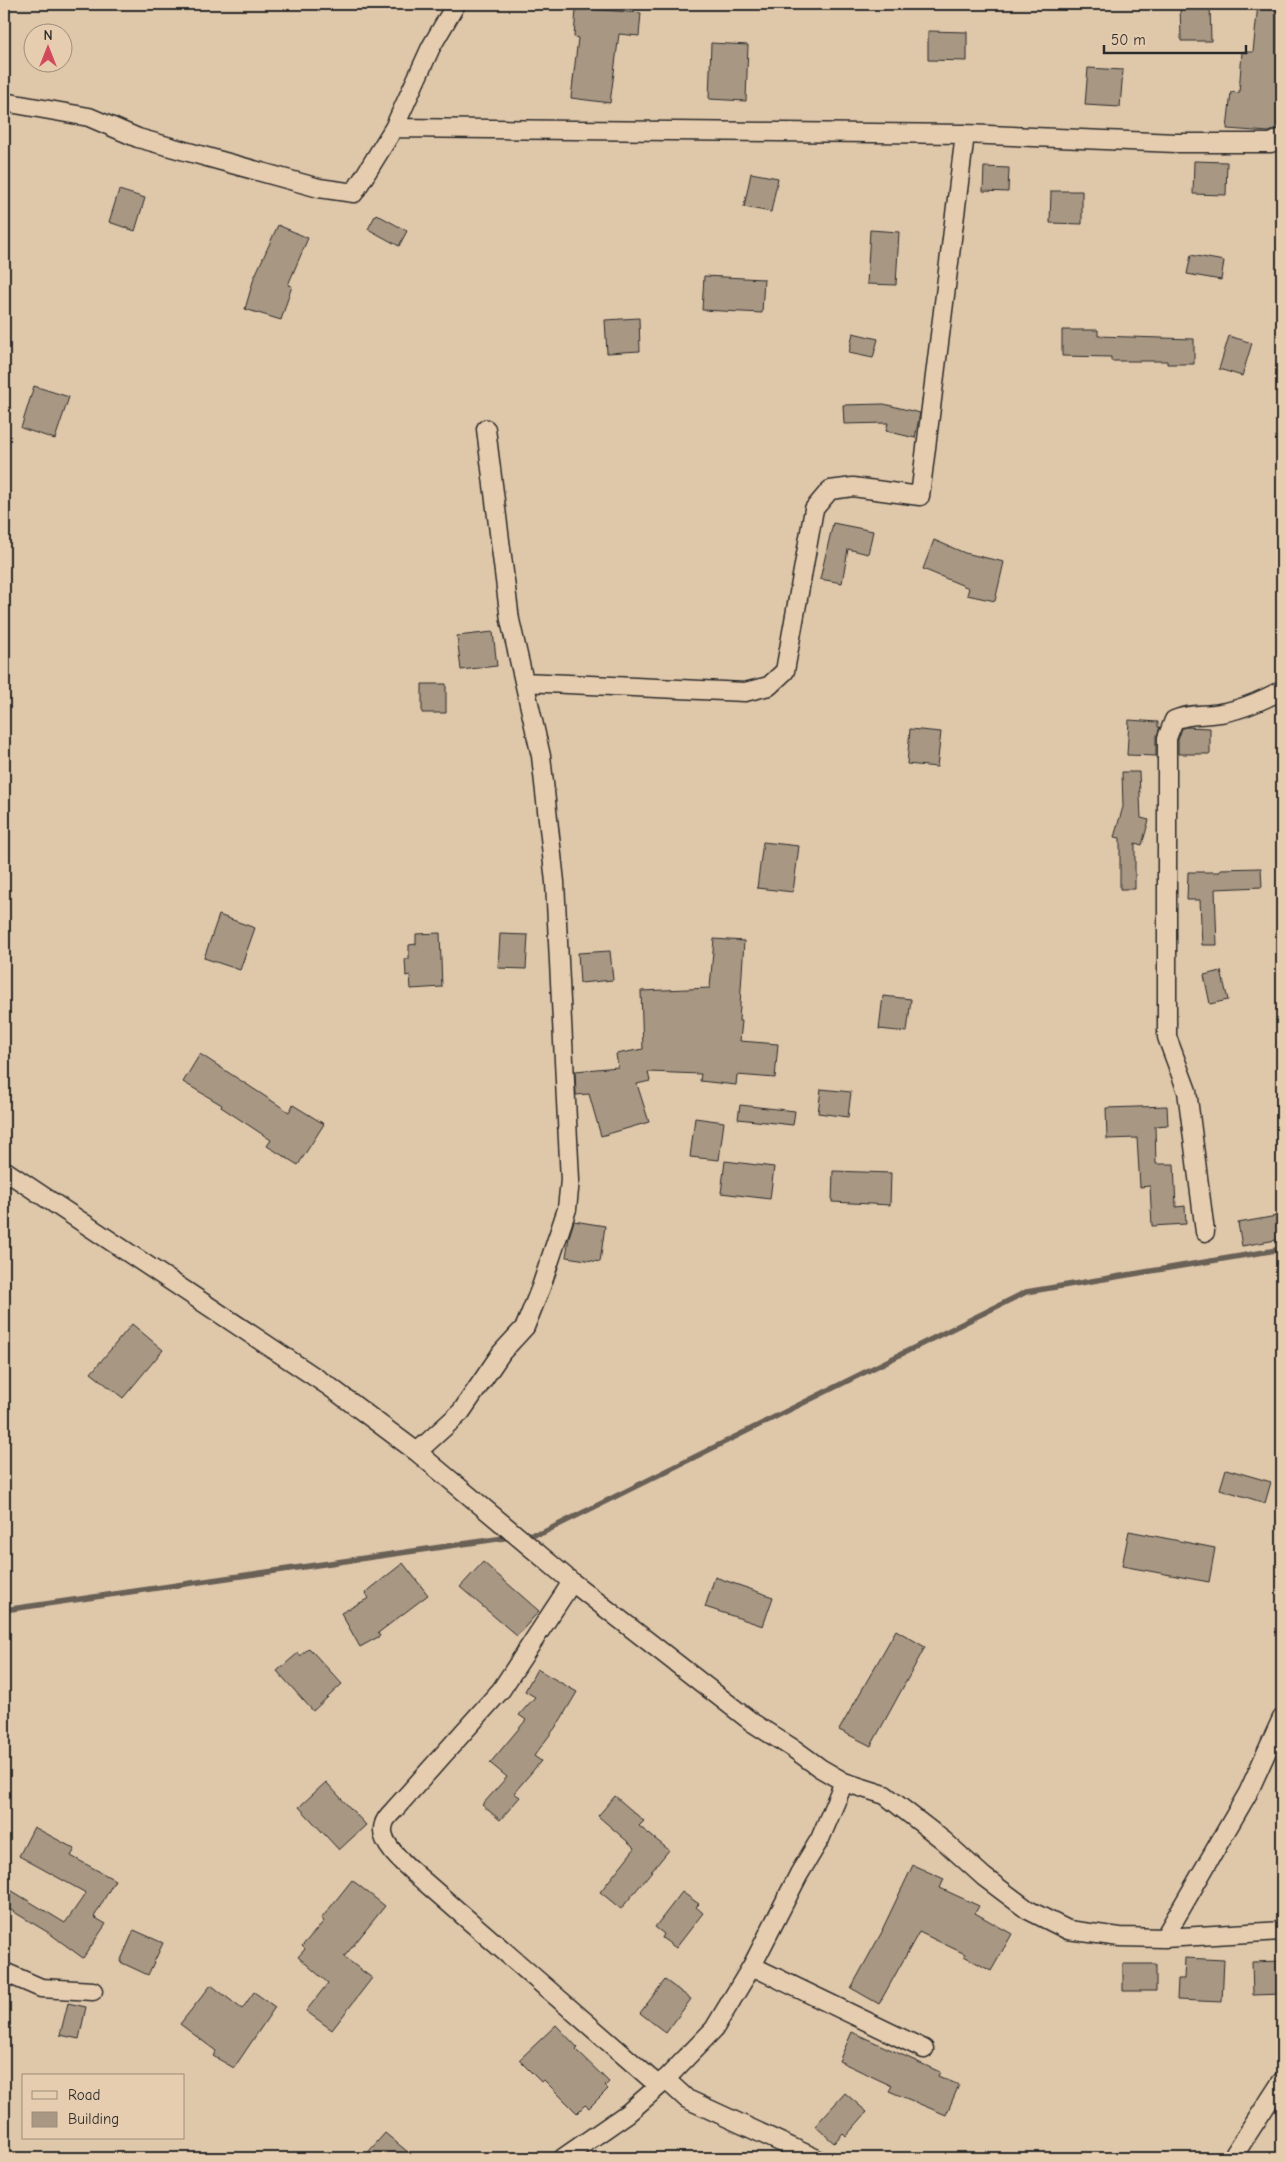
<svg xmlns="http://www.w3.org/2000/svg" width="1286" height="2162" font-family="'Comic Neue',sans-serif">
	<style>
		.lines { fill: none; stroke-linecap: round; stroke-linejoin: round }
		.stream { stroke: #696057; stroke-width: 5.5 }
		.building { fill: #a79783; stroke: #2b2b2b }
		.street-casing { stroke: #2b2b2b; stroke-width: 21 }
		.street { stroke: #e7cdaf; stroke-width: 18 }
	</style>
	<rect width="100%" height="100%" fill="#dfc7aa"/>
	<filter id="ink" filterUnits="userSpaceOnUse"><feTurbulence type="fractalNoise" baseFrequency=".02" numOctaves="2"/><feDisplacementMap in="SourceGraphic" scale="10" xChannelSelector="R" yChannelSelector="G"/><feConvolveMatrix kernelMatrix="1 2 1 2 8 2 1 2 1" color-interpolation-filters="sRGB"/></filter>
	<g filter="url(#ink)">
		<g class="lines">
			<path class="stream" d="M523 1535 542 1533 1026 1292 1282 1249
				M4 1610 511 1537"/>
		</g>
		<path class="building" d="M1180 4H1210L1211 41H1181Z
			M1258 4H1282V74L1278 128 1269 132 1227 129 1231 92 1239 93 1242 52H1253Z
			M576 8 641 13 639 36 619 34 610 103 571 98 578 38 574 37Z
			M928 31 967 32V61L928 60Z
			M711 43 748 45 746 101 709 99Z
			M1088 68 1123 70 1120 107 1085 105Z
			M1194 161 1227 162 1226 195 1193 194Z
			M984 167 1009 168 1008 192 983 191Z
			M751 173 778 178 771 212 744 207Z
			M119 190 145 198 135 231 109 222Z
			M1051 191H1082V224L1050 223Z
			M376 214 407 231 399 246 368 229Z
			M278 225 308 238 288 285 292 286 281 320 245 309 254 278Z
			M870 230 899 232 896 285 867 284Z
			M1191 255 1224 261 1221 280 1187 274Z
			M704 276 764 279 762 313 702 310Z
			M639 318 640 351 607 353 605 320Z
			M1062 330H1098V336L1194 339V364H1167V361H1111V357L1062 356Z
			M853 333 878 339 873 358 849 353Z
			M1229 336 1252 343 1242 376 1219 369Z
			M34 386 69 397 55 439 21 428Z
			M884 404 920 413 915 438 886 431 888 423 844 424 843 405Z
			M833 523 873 531 868 554 848 549 842 583 820 579Z
			M934 540 965 553 1004 562 995 601 967 595 969 588 923 569Z
			M493 632 497 666 461 670 457 636Z
			M422 684H446V713H422Z
			M1129 720 1158 722V727H1160L1156 738V756L1127 755Z
			M1186 727 1210 728V754H1178V740L1182 728Z
			M910 729 941 732 937 767 907 764Z
			M1122 772H1139L1141 818 1149 820 1142 845 1135 843V889H1120V838L1114 837 1123 807Z
			M763 842 799 846 793 892 757 888Z
			M1261 868 1262 887 1215 889 1217 945H1202L1200 900H1187L1188 872H1220V869Z
			M219 915 255 928 240 970 204 958Z
			M440 933 442 987 411 989 410 975 406 976 405 959H409V945L416 944V934Z
			M500 934 528 935 526 969 498 968Z
			M714 939 744 941 739 1021H742L740 1041 778 1044 775 1078 737 1075 736 1085 700 1081 701 1074 648 1072 650 1081 637 1084 649 1122 601 1136 589 1094 576 1095 575 1071 618 1067 616 1054 643 1049 641 991 710 988Z
			M610 951 613 980 580 983 578 953Z
			M1221 971 1228 1000 1210 1004 1204 975Z
			M883 996 911 999 907 1032 879 1029Z
			M200 1054 289 1112 293 1105 324 1124 298 1165 267 1146 271 1140 221 1107 222 1105 183 1082Z
			M821 1089 851 1092 848 1117 818 1113Z
			M740 1105 795 1111 793 1125 738 1119Z
			M1167 1106 1168 1125 1155 1126 1156 1164H1174L1176 1207 1185 1206 1186 1224 1152 1226 1150 1186 1140 1187 1137 1138 1107 1139 1106 1108Z
			M695 1118 724 1122 719 1160 690 1157Z
			M725 1161 774 1167 770 1199 721 1193Z
			M833 1171 891 1173 890 1205 832 1202Z
			M1282 1215V1239L1242 1246 1238 1223Z
			M574 1221 605 1226 600 1262 566 1257 569 1237Z
			M132 1324 163 1350 123 1398 91 1373Z
			M1226 1469 1271 1482 1265 1503 1220 1489Z
			M1129 1531 1215 1548 1209 1582 1122 1566Z
			M483 1562 539 1611 517 1636 460 1587Z
			M403 1563 428 1595 378 1633 380 1636 360 1647 341 1613 369 1598 365 1593Z
			M715 1577 773 1597 763 1626 705 1607Z
			M896 1630 925 1647 871 1746 839 1730Z
			M309 1648 342 1684 313 1711 277 1671 298 1653 300 1656Z
			M537 1669 577 1692 558 1724 534 1756 541 1761 514 1793 520 1797 500 1820 482 1805 507 1777 490 1763 526 1720 519 1715 535 1697 525 1691Z
			M326 1782 366 1825 339 1850 299 1807Z
			M615 1796 644 1821 639 1826 669 1850 621 1909 600 1892 635 1848 598 1816Z
			M34 1827 75 1849 71 1856 115 1880 94 1917 106 1924 83 1958 49 1933 4 1906V1886L65 1923 86 1893 19 1856Z
			M913 1865 944 1879 940 1888 979 1906 975 1913 1012 1934 991 1971 964 1956 965 1954 919 1932 879 2004 851 1988 883 1930H882Z
			M352 1880 385 1906 344 1957 372 1978 332 2030 306 2011 328 1983 298 1957 305 1949 302 1946 324 1921 321 1919Z
			M682 1892 699 1904 696 1907 703 1913 676 1948 662 1938 664 1934 655 1927Z
			M134 1930 163 1943 148 1975 120 1962Z
			M1185 1958 1224 1960 1222 2002 1177 2000 1178 1979H1184Z
			M1282 1961V1994L1253 1995 1252 1962Z
			M1123 1964H1156V1991H1123Z
			M665 1980 691 1999 666 2033 640 2013Z
			M211 1985 242 2009 254 1992 275 2007 234 2068 213 2056 216 2051 180 2024Z
			M68 2003 86 2007 79 2039 60 2035Z
			M556 2025 578 2048 576 2050 609 2082 605 2086 608 2089 589 2108 585 2105 577 2113 544 2080 541 2082 519 2060Z
			M852 2032 940 2072 938 2076 959 2085 946 2115 889 2091 892 2086 839 2061Z
			M845 2093 867 2112 846 2136 843 2133 834 2143 815 2126Z
			M385 2133 415 2158H363Z"/>
		<g class="lines">
			<g class="street-casing">
				<path id="street" d="M4 102 89 117 138 138 319 188 354 193 394 128 431 47 456 4
					M394 128 965 134 1176 143H1271L1282 138
					M524 682 745 692 769 686 785 671 814 509 830 490 853 487 920 496 965 134
					M4 1170 330 1387 417 1452 572 1582 753 1723 794 1749 820 1768 844 1782 885 1795 943 1840 984 1877 1028 1910 1068 1930 1120 1937 1164 1938 1282 1931
					M1205 1232 1187 1091 1167 1037V738L1174 720C1190 713 1204 716 1220 713 1241 710 1263 700 1282 690
					M417 1452 461 1412 502 1352 525 1327 541 1287 567 1209 570 1180 555 882 541 756 510 620 486 429
					M572 1582 501 1690 393 1811C390 1814 385 1819 384 1824 376 1845 414 1872 427 1884L659 2086
					M1164 1938 1248 1793 1282 1718
					M752 1966 924 2049
					M4 1972 41 1988 93 1991
					M665 2079 687 2099 815 2158
					M563 2158 628 2113 659 2086 714 2029 752 1966 799 1874 820 1839 844 1782
					M1232 2158 1282 2081"/>
			</g>
			<use href="#street" class="street"/>
		</g>
	</g>
	<rect width="1286" height="2162" fill="none" stroke="#e7cdaf" stroke-width="20"/>
	<rect x="10" y="10" width="1266" height="2142" fill="none" stroke="#2b2b2b" stroke-width="2" filter="url(#ink)"/>
	<rect x="22" y="2074" width="162" height="65" fill="#e7cdaf" stroke="#9c8c7a"/>
	<rect x="32" y="2091" width="25" height="8" fill="#e7cdaf" stroke="#9c8c7a"/>
	<text x="68" y="2100" font-size="15" fill="#2b2b2b">Road</text>
	<rect x="32" y="2112" width="25" height="15" fill="#a79783" stroke="#9c8c7a"/>
	<text x="68" y="2124" font-size="15" fill="#2b2b2b">Building</text>
	<g transform="translate(48 48)"><circle r="24" fill="#e7cdaf" stroke="#9c8c7a"/>
	<path d="M0-4L9 19L0 12L-9 19Z" fill="#d1495b"/>
	<text y="-8" font-size="14" font-weight="bold" text-anchor="middle" fill="#2b2b2b">N</text>
	</g>
	<path d="M1104 45v8h142v-8" fill="none" stroke="#2b2b2b" stroke-width="2.5"/>
	<text x="1111" y="45" font-size="15" fill="#2b2b2b" stroke="#e7cdaf" stroke-width="4" paint-order="stroke">50 m</text>
</svg>
